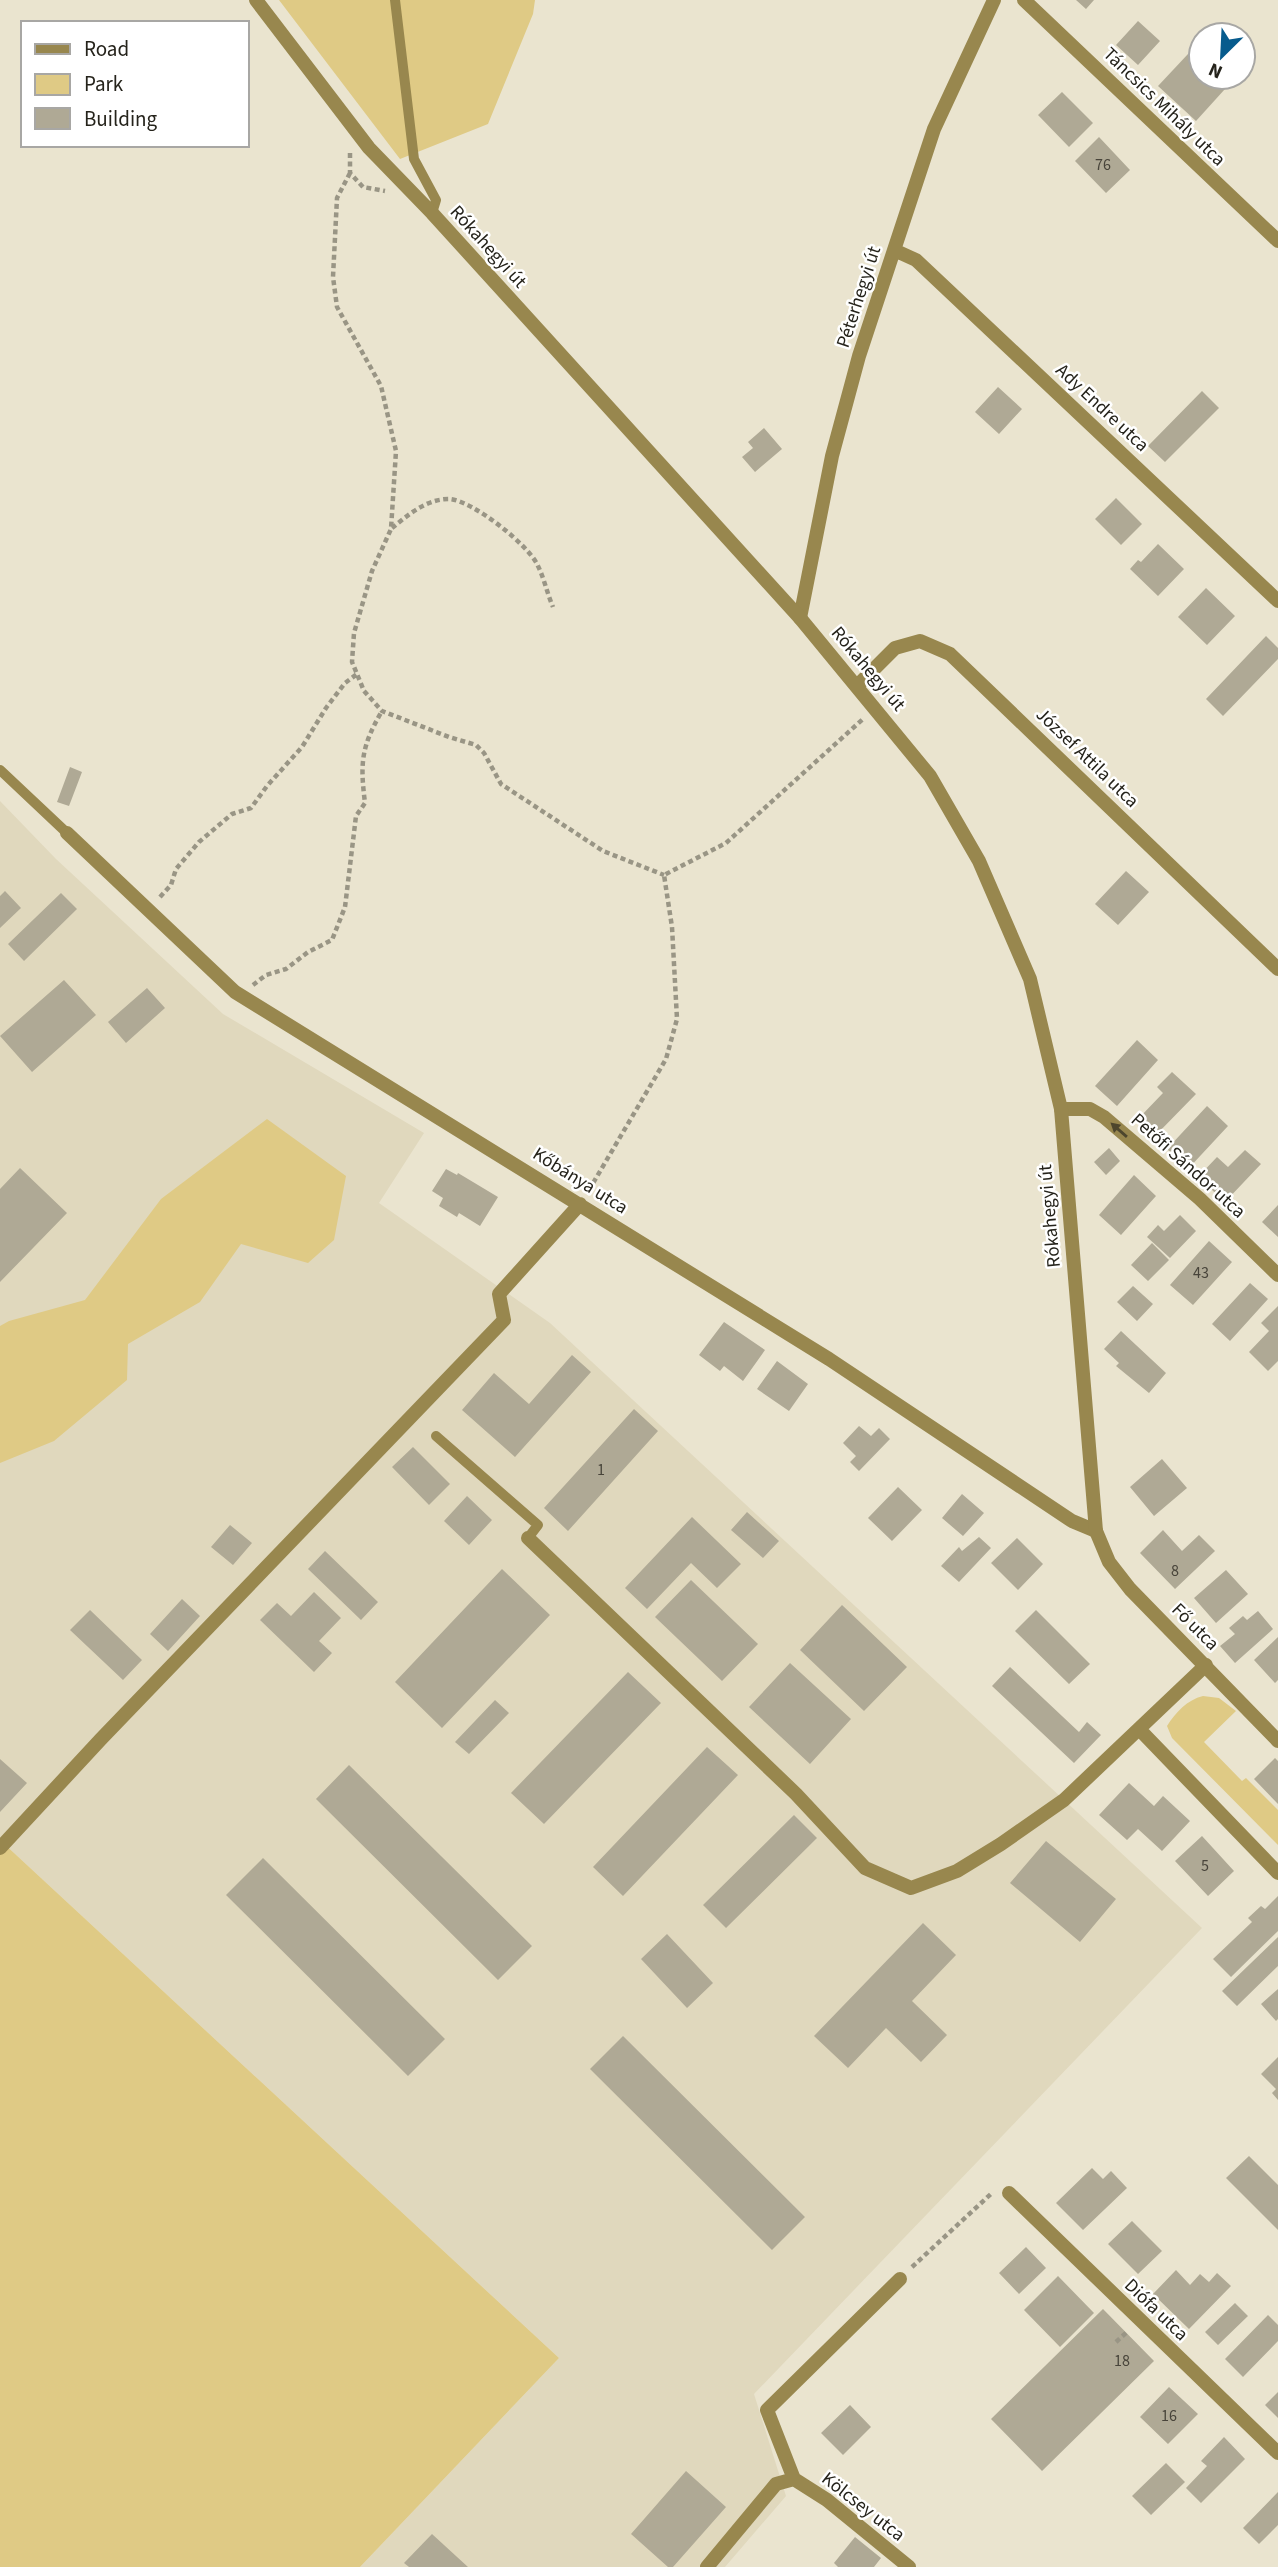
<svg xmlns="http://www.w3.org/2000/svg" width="1278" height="2567" font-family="'Source Sans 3',sans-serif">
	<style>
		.built { fill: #e0d8bd }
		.green { fill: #dfca85 }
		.building { fill: #afa995 }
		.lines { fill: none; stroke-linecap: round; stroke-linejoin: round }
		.path { stroke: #999585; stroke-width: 4.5; stroke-dasharray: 5 3.5; stroke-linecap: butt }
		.service { stroke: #98874e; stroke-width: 10 }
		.minor { stroke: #98874e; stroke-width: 14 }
		.tertiary { stroke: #98874e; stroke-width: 14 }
		.oneway { fill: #4d462d }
		.labels { text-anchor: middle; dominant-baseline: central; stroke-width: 5; stroke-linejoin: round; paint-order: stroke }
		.number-label { font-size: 16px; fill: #48443a }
		.street-label { font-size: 19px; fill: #25231b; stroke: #fff }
	</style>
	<rect width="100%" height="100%" fill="#eae4cf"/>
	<path class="built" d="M0 801 56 859 223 1014 424 1133 379 1203 550 1323 1202 1928 754 2394 786 2496 725 2567H360L559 2358 0 1840Z"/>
	<path class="green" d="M279 0H535L533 14 488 124 400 159Z
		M267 1119 346 1176 334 1240 308 1263 241 1244 200 1302 128 1344 127 1380 54 1441 0 1463V1326L9 1321 85 1300 161 1199Z
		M1203 1696 1219 1698 1236 1711 1204 1742 1242 1781 1246 1778 1278 1810V1845L1172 1738 1167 1726C1176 1712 1187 1700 1203 1696Z
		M0 1840 559 2358 360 2567H0Z"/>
	<path class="building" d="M1076 0H1094L1086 9Z
		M1138 21 1160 41 1138 65 1116 45Z
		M1188 54 1201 66V77H1213L1225 89 1196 121 1158 86Z
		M1062 92 1093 123 1069 147 1038 115Z
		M1099 137 1130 170 1106 193 1075 161Z
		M998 387 1022 409 999 434 975 412Z
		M1202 391 1219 408 1165 462 1148 446Z
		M764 428 782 449 755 472 742 457 753 448 748 442Z
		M1116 498 1142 524 1121 545 1095 519Z
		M1158 544 1184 569 1158 596 1130 569 1138 560 1141 562Z
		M1206 588 1235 616 1207 645 1178 617Z
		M1266 636 1278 648V659L1223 716 1206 699Z
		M70 767 82 772 69 806 57 802Z
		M1126 871 1149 892 1118 925 1095 904Z
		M5 891 21 908 0 928V896Z
		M61 893 77 909 24 961 8 944Z
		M64 980 96 1015 32 1072 0 1036Z
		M147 988 165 1008 126 1043 108 1022Z
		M1137 1040 1158 1060 1117 1106 1095 1086Z
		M1172 1072 1196 1094 1156 1135 1139 1118 1163 1093 1157 1087Z
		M1207 1106 1228 1126 1188 1169 1167 1149Z
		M1109 1148 1120 1161 1106 1175 1094 1162Z
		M1245 1150 1261 1164 1225 1202 1198 1177 1217 1157 1228 1167Z
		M20 1168 67 1213 0 1282V1189Z
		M446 1169 457 1175 458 1173 498 1197 480 1226 459 1213 457 1217 439 1206 443 1198 432 1191Z
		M1134 1175 1156 1196 1121 1235 1099 1215Z
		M1278 1205V1237L1262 1222Z
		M1180 1215 1196 1231 1170 1258 1147 1237 1158 1225 1164 1231Z
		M1209 1241 1232 1262 1193 1305 1170 1285Z
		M1152 1243 1169 1260 1148 1281 1131 1265Z
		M1250 1283 1268 1299 1230 1341 1212 1324Z
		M1133 1286 1153 1304 1137 1321 1117 1302Z
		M1278 1306V1361L1268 1371 1249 1352 1269 1331 1261 1323Z
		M724 1322 765 1350 743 1381 724 1366 720 1371 699 1355Z
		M1121 1331 1166 1373 1149 1393 1116 1366 1119 1363 1104 1349Z
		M572 1355 591 1372 515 1457 462 1410 494 1373 529 1404Z
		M777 1361 808 1384 789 1411 757 1389Z
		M634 1409 658 1431 568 1531 544 1508Z
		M859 1426 871 1436 879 1428 890 1439 859 1471 850 1462 856 1456 843 1443Z
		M413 1447 450 1484 429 1505 392 1467Z
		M1162 1459 1187 1488 1154 1516 1130 1487Z
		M898 1487 922 1510 892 1541 868 1518Z
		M962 1494 984 1513 963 1536 942 1518Z
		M467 1496 492 1520 469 1545 444 1521Z
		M747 1512 779 1541 763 1558 731 1530Z
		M692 1517 741 1564 717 1588 691 1563 647 1609 625 1588Z
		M230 1525 252 1543 233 1565 211 1547Z
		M1163 1530 1182 1551 1199 1535 1215 1551 1175 1589 1140 1553Z
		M979 1537 991 1548 959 1582 941 1566 959 1547 962 1551Z
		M1017 1538 1043 1564 1018 1590 991 1563Z
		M325 1551 378 1602 361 1620 308 1569Z
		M502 1569 550 1615 442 1728 395 1682Z
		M1226 1570 1248 1594 1216 1623 1194 1598Z
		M691 1580 758 1644 722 1681 655 1617Z
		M314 1592 341 1618 319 1641 332 1653 314 1672 260 1620 277 1603 291 1616Z
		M182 1599 200 1616 168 1651 150 1634Z
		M842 1605 907 1667 864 1711 800 1650Z
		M90 1610 142 1660 123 1680 70 1630Z
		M1036 1610 1090 1664 1069 1684 1015 1631Z
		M1258 1611 1273 1629 1235 1663 1220 1646 1235 1634 1229 1628 1243 1616 1247 1620Z
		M1278 1637V1680L1275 1683 1254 1660Z
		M790 1663 851 1719 810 1764 749 1707Z
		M1010 1667 1079 1732 1087 1722 1101 1735 1074 1763 992 1686Z
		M628 1672 661 1703 544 1824 511 1793Z
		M495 1700 509 1713 469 1754 455 1742Z
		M707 1747 738 1775 623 1896 593 1867Z
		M1275 1758 1278 1761V1804L1254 1779Z
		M0 1759 27 1783 0 1812Z
		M349 1765 532 1946 498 1980 316 1799Z
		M1129 1783 1154 1806 1163 1796 1190 1821 1162 1851 1138 1829 1127 1840 1099 1815Z
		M794 1815 817 1838 726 1928 703 1905Z
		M1202 1836 1234 1871 1208 1896 1175 1861Z
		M1046 1841 1116 1899 1080 1942 1010 1883Z
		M263 1858 445 2039 408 2076 226 1895Z
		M1278 1896V1931L1231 1977 1213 1959 1252 1922 1248 1918 1261 1906 1265 1909Z
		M923 1923 956 1955 912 2001 947 2035 921 2062 886 2028 848 2068 814 2036Z
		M667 1934 713 1983 687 2008 641 1959Z
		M1278 1937V1966L1237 2006 1222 1991Z
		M1278 1989V2019L1276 2021 1261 2004Z
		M623 2036 805 2217 772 2250 590 2069Z
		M1278 2057V2100L1272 2093 1276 2089 1261 2074Z
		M1249 2156 1278 2185V2230L1226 2178Z
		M1092 2168 1103 2179 1111 2171 1127 2188 1083 2230 1056 2203Z
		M1132 2221 1162 2251 1138 2274 1108 2244Z
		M1026 2247 1046 2268 1019 2294 999 2273Z
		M1176 2270 1190 2285 1200 2274 1209 2282 1217 2273 1231 2286 1189 2329 1153 2294Z
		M1058 2276 1094 2313 1060 2347 1024 2310Z
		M1235 2303 1248 2316 1218 2345 1205 2332Z
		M1103 2309 1154 2361 1042 2471 991 2419Z
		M1268 2315 1278 2325V2341L1243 2377 1225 2359Z
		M1169 2387 1198 2414 1168 2444 1140 2417Z
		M1278 2392V2418L1265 2405Z
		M850 2405 871 2427 843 2455 821 2433Z
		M1224 2437 1245 2459 1201 2503 1186 2488 1207 2466 1201 2461Z
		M1166 2463 1185 2482 1151 2515 1132 2496Z
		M686 2471 726 2507 673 2567H668L631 2534Z
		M1278 2492V2525L1259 2544 1243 2528Z
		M432 2534 468 2567H409L404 2563Z
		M855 2537 881 2558 874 2567H838L834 2563Z"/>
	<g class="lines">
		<path class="path" d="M350 153V173L363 187 385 191
			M350 173 337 198 333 277 337 307 381 386 396 451 391 529 372 571 354 633 352 662 364 691 382 711 449 737 476 745 484 753 501 784 603 851 664 875
			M392 528C408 515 426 499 449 499 472 500 529 545 538 566 544 578 547 593 553 607
			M160 897 171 885 176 869 199 842 232 814 251 808 267 786 302 747 326 708 345 683 357 674
			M253 985 266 975 286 969 308 952 332 940 345 907 356 816 365 803C360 763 361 747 382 711
			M589 1190 666 1059 677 1019 672 927 664 875 726 843 863 719
			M912 2267 993 2192
			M1116 2342 1128 2331"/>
		<path class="service" d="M395 0 414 159 436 200 432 213
			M0 770 67 833
			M436 1436 538 1525 528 1538"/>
		<path class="minor" d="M1024 0 1278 241
			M894 250 916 260 1278 601
			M800 618 832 456 859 356 934 129 994 0
			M857 686 895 648 920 641 950 654 1278 969
			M67 833 235 992 829 1359 1072 1521 1096 1531
			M1061 1109H1090L1104 1117 1200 1199 1278 1275
			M528 1538 796 1794 865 1868 911 1888 957 1871 1001 1844 1064 1800 1206 1665
			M1139 1729 1278 1873
			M0 1848 101 1739 504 1320 499 1294 580 1204
			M1009 2193 1278 2453
			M794 2479 767 2410 900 2279
			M707 2567 776 2484 794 2479 827 2500 909 2567"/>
		<path class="tertiary" d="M256 0 369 148 432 213 800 618 930 776 979 861 1030 979 1061 1109 1096 1531 1109 1562 1130 1589 1278 1741"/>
	</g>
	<defs><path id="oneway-solid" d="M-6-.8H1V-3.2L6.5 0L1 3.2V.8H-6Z" transform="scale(1.75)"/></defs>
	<use class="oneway" href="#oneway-solid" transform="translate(1119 1130) rotate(-139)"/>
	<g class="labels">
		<g class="number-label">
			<text x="1103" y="165">76</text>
			<text x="1201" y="1273">43</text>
			<text x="601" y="1470">1</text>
			<text x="1175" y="1571">8</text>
			<text x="1205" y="1866">5</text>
			<text x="1122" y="2361">18</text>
			<text x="1169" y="2416">16</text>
		</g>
		<g class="street-label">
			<text transform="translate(1164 107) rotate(44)">Táncsics Mihály utca</text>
			<text transform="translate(488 247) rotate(48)">Rókahegyi út</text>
			<text transform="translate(859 297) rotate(-72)">Péterhegyi út</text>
			<text transform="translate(1102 408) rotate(43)">Ady Endre utca</text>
			<text transform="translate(868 669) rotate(50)">Rókahegyi út</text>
			<text transform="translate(1087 758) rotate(44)">József Attila utca</text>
			<text transform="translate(1188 1166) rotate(42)">Petőfi Sándor utca</text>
			<text transform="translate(580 1181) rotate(32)">Kőbánya utca</text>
			<text transform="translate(1050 1216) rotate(-95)">Rókahegyi út</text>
			<text transform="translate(1195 1627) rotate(45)">Fő utca</text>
			<text transform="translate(1156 2310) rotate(44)">Diófa utca</text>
			<text transform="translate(863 2507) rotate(38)">Kölcsey utca</text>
		</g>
	</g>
	<rect x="21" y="21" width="228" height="126" fill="#ffffff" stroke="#a8a7a4" stroke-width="2"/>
	<rect x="35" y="44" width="35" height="10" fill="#98874e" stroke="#a8a7a4" stroke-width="2"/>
	<text x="84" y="56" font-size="21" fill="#25231b">Road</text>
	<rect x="35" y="74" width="35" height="21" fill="#dfca85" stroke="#a8a7a4" stroke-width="2"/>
	<text x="84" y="91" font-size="21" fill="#25231b">Park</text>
	<rect x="35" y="108" width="35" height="21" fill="#afa995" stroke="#a8a7a4" stroke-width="2"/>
	<text x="84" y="126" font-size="21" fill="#25231b">Building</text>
	<g transform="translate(1222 56) rotate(204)"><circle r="33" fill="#ffffff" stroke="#a8a7a4" stroke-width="2"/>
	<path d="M0-5L12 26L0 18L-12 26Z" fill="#075b8d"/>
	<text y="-10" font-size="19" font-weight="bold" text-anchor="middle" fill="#25231b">N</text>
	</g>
</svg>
